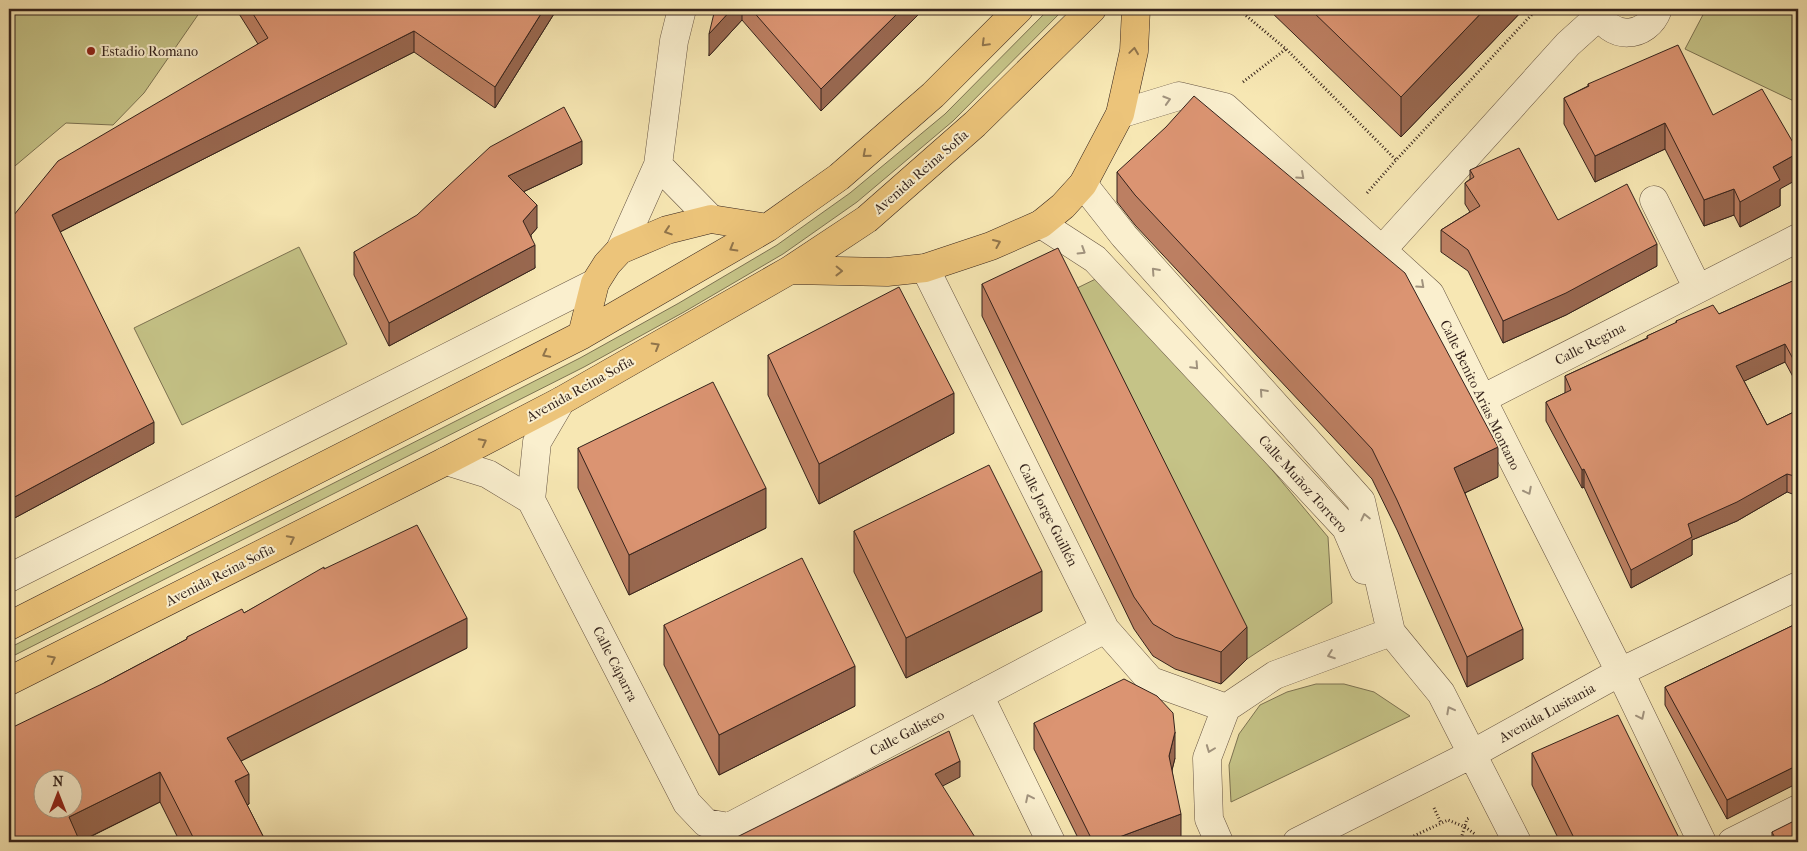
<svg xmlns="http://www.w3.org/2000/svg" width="1807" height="851" font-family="'IM FELL French Canon',serif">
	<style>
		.green { fill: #c5c387; stroke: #7d7352 }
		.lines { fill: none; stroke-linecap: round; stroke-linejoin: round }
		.street-casing { stroke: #665442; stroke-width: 29 }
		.highway-casing { stroke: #35231c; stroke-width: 29 }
		.path { stroke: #35231c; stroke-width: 3; stroke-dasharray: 1 2.5; stroke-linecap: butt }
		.street { stroke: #faefce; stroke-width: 28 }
		.highway { stroke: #ecc47a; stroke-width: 28 }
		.wall { fill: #bc7f62; stroke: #35231c }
		.shaded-wall { fill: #996850; stroke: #35231c }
		.building { fill: #db9472; stroke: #35231c; fill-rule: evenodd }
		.oneway { stroke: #90744b }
		.oneway2 { stroke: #a1937e }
		.poi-dot { fill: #8f2418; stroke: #faefce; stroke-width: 2 }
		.labels { text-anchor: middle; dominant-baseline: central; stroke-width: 4; stroke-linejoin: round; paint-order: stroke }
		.poi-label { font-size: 14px; fill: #35231c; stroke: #faefce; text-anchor: start }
		.street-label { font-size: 14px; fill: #35231c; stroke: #faefce }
	</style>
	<rect width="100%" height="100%" fill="#f7e7b3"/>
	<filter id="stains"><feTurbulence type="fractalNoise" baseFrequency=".004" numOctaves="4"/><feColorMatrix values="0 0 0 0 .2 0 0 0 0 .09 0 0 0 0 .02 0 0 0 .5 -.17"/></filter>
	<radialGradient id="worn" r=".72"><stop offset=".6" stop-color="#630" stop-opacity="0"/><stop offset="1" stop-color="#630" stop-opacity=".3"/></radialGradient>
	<path class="green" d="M9 9H202L144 93 113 125 66 123 9 171Z
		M1049 9H1064L953 121 857 202 783 254 684 312 584 367 9 658V648L580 358 679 303 777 245 850 193 945 114Z
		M1706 9H1798V103L1685 49Z
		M299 247 347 344 182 425 134 328Z
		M1108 273 1328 537 1332 603 1247 659 1071 291Z
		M1316 684H1344L1374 692 1410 716 1231 802 1229 765 1239 734 1260 705 1287 692Z"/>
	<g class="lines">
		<g class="street-casing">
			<path id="street" d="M1597 9C1608 41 1647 40 1658 9
				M1120 114 1179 96 1225 107 1430 294 1482 399 1620 672 1702 842
				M658 165 711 219
				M1083 184 1124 236 1361 501 1391 632
				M1654 200 1698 289
				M1041 224 1095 259 1108 273 1346 528 1364 570
				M620 250 658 165 674 41 682 9
				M1382 250 1568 44 1599 16
				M925 268 1105 629 1151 681 1226 708
				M1482 399 1798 238
				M446 461 488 474 531 500 687 803 706 823 729 827 1105 629
				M531 500 537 442 561 401
				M9 578 595 283
				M979 695 1051 842
				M1219 842 1209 819 1207 758 1226 708 1275 675 1391 632 1441 693 1517 842
				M1297 842 1472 754 1620 672 1798 586
				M1732 842 1798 809"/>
		</g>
		<g class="highway-casing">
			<path id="highway" d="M790 270 887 272 925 268 991 246 1041 224 1063 206 1083 184 1120 114 1134 51 1136 9
				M582 335 595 283 607 264 620 250 667 230 711 219 767 228
				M9 626 582 335 767 228 839 177 933 95 1019 9
				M9 681 446 461 561 401 790 270 867 219 975 124 1092 9"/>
		</g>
		<path class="path" d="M1238 9 1286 49 1396 160 1537 9
			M1243 82 1286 49
			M1367 193 1396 160
			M1434 808 1441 823
			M1401 842 1448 820 1465 827 1475 834
			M1460 842 1467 819 1469 818"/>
		<use href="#street" class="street"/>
		<use href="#highway" class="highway"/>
	</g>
	<path class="wall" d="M236 9H557L495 108 414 52 60 232 154 443 9 521V221L258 44Z
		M715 9H920V13L821 111 742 20 709 56Z
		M1268 9H1524L1401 137Z
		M1588 84 1713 115 1780 189V206L1740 227 1734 215 1704 226 1665 149 1595 182 1564 124V98L1588 86Z
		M582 164 523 192 537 228 531 235 535 268 389 346 354 275V252Z
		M1470 170 1558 220 1657 266 1566 315 1503 343 1468 271 1441 252V230L1470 212 1465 204V183L1470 179Z
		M1117 172 1498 477 1465 493 1523 659 1467 687 1397 530 1372 479 1135 225 1117 202Z
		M1798 263V386L1785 362 1744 381 1767 425 1798 410V496L1787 492 1737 521 1692 540V555L1631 588 1584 487 1582 488 1546 421V402L1565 393V376L1647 338V336L1676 323V321L1719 314 1793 281V266Z
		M982 284 1247 659 1221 684 1175 669 1153 656 1134 629 982 316Z
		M768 355 954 433 819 504 768 395Z
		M578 448 766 528 629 595 578 488Z
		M854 531 1042 611 906 678 854 572Z
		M324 569 467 648 241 761 249 804 247 805 266 842H180L160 802 80 842 104 683 187 639V637L244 613Z
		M1798 623 1727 819 1665 705V687Z
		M664 625 855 706 719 775 664 665Z
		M1034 723 1175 758 1172 770 1181 840 1174 842H1080L1034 749Z
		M1532 753 1681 842H1560L1532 785Z
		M1772 832 1798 842H1772Z"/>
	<path class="shaded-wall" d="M544 9H557L495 108V87Z
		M732 9H742V20L709 56V34Z
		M902 9H920V13L821 111V89Z
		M1485 9H1524L1401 137V97Z
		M414 31V52L52 236V215Z
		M1665 123V149L1595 182V156Z
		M582 141V164L508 199V176Z
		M1798 153V179L1780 189V206L1740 227V202L1773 167Z
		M1734 189V215L1704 226V200Z
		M537 205V228L523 244V221Z
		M1657 244V266L1566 315 1503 343V321Z
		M535 245V268L389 346V323Z
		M1785 344V362L1736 385V366Z
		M954 393V433L819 504V464Z
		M154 422V443L9 521V500Z
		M1498 447V477L1454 498V468Z
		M1584 469V487L1582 488V470Z
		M1787 474V492L1737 521 1692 540V555L1631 588V570L1688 524Z
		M766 488V528L629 595V555Z
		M1042 571V611L906 678V638Z
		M467 618V648L227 768V738Z
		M1247 627V659L1221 684V652Z
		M1523 629V659L1467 687V657Z
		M855 666V706L719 775V735Z
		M1175 732V758L1169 782V756Z
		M960 761V777L935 790V774Z
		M1798 765V783L1727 819V800Z
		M160 772V802L79 842 69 817Z
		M249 774V804L235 811V781Z
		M1181 814V840L1174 842H1106Z"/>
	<path class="building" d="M250 9H544L495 87 414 31 52 215 154 422 9 500V221L58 161 268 38Z
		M715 9H732L709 34Z
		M751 9H902L821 89Z
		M1310 9H1485L1401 97Z
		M1678 45 1713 115 1762 89 1798 151V153L1773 167 1780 180 1740 202 1734 189 1704 200 1665 123 1595 156 1564 98 1589 86 1588 84Z
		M1194 96 1405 273 1498 447 1454 468 1523 629 1467 657 1397 500 1372 449 1135 195 1117 172 1166 127Z
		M564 107 582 141 508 176 537 205 523 221 535 245 389 323 354 252 417 215 490 147Z
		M1519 148 1558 220 1627 184 1657 244 1566 293 1503 321 1468 250 1441 230 1480 206 1465 183 1474 177 1470 170Z
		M1058 248 1247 627 1221 652 1175 637 1153 624 1134 597 982 284Z
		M1798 263V368L1785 344 1736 366 1767 425 1798 410V477L1787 474 1737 502 1688 524 1692 537 1631 570 1584 469 1582 470 1546 402 1571 390 1565 376 1648 338 1647 336 1677 322 1676 321 1713 305 1719 314 1797 279 1793 266Z
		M899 287 954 393 819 464 768 355Z
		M713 382 766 488 629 555 578 448Z
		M989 465 1042 571 906 638 854 531Z
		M417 525 467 618 227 738 249 774 235 781 266 842H194L195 841 160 772 69 817 80 842H9V729L104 683 187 639V637L242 609 244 613 324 567V569ZM42 778H72V808H42Z
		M802 558 855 666 719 735 664 625Z
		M1798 623V765L1727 800 1665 687Z
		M1124 679 1157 696 1173 713 1175 732 1169 756 1181 814 1106 842H1093L1034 723Z
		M1618 715 1681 842H1576L1532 753Z
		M949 731 960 761 935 774 978 842H727Z
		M1798 819V842H1777L1772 832Z
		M284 838 286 842H275Z"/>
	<defs><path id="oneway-chevron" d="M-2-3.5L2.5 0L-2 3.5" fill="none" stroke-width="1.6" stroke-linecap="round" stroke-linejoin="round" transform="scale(1.25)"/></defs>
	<g class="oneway">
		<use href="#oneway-chevron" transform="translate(985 43) rotate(135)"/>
		<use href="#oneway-chevron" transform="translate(1134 51) rotate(-82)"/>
		<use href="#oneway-chevron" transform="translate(866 154) rotate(139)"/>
		<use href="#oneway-chevron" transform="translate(668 231) rotate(162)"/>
		<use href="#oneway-chevron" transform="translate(997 243) rotate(-23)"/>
		<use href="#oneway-chevron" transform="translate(733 248) rotate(150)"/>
		<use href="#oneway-chevron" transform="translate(839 271) rotate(1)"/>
		<use href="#oneway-chevron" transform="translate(656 346) rotate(-30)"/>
		<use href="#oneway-chevron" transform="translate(546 354) rotate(153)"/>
		<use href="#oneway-chevron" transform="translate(483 442) rotate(-28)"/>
		<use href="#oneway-chevron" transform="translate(291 539) rotate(-27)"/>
		<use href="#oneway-chevron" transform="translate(52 659) rotate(-27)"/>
	</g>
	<g class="oneway2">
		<use href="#oneway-chevron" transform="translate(1167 100) rotate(-17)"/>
		<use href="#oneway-chevron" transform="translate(1301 176) rotate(42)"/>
		<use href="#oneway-chevron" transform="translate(1082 251) rotate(32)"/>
		<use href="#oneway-chevron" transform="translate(1155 271) rotate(-132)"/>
		<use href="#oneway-chevron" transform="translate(1421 285) rotate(42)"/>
		<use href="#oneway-chevron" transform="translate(1195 366) rotate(47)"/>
		<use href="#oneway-chevron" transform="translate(1263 392) rotate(-132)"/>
		<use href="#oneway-chevron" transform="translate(1528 491) rotate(63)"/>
		<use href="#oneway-chevron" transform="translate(1365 517) rotate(-103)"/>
		<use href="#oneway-chevron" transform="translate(1331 655) rotate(160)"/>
		<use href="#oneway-chevron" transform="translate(1450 710) rotate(-118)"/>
		<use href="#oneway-chevron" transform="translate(1641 716) rotate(64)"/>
		<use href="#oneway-chevron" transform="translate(1210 749) rotate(111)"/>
		<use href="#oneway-chevron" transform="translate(1029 798) rotate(-116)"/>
	</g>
	<circle class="poi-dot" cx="91" cy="51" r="5"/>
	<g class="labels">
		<g class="poi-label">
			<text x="101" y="51">Estadio Romano</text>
		</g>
		<g class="street-label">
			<text transform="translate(921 172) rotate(-41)">Avenida Reina Sofía</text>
			<text transform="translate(1590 344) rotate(-27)">Calle Regina</text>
			<text transform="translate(580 389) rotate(-29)">Avenida Reina Sofía</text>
			<text transform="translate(1480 395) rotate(64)">Calle Benito Arias Montano</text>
			<text transform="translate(1303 484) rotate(48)">Calle Muñoz Torrero</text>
			<text transform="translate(1048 515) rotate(63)">Calle Jorge Guillén</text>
			<text transform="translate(220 575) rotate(-27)">Avenida Reina Sofía</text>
			<text transform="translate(615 664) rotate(63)">Calle Cáparra</text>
			<text transform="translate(1547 713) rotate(-29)">Avenida Lusitania</text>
			<text transform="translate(907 733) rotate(-28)">Calle Galisteo</text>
		</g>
	</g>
	<rect width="1807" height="851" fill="none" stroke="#f7e7b3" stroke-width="30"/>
	<rect x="10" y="10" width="1787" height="831" fill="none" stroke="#35231c" stroke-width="2.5"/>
	<rect x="15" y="15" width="1777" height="821" fill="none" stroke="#35231c"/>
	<g transform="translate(58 794)"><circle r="24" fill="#faefce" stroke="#ab9d87"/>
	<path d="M0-4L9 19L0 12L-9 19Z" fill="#8f2418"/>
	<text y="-8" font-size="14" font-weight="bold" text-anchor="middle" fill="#35231c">N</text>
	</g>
	<rect width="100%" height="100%" filter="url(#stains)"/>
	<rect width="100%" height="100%" fill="url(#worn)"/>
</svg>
